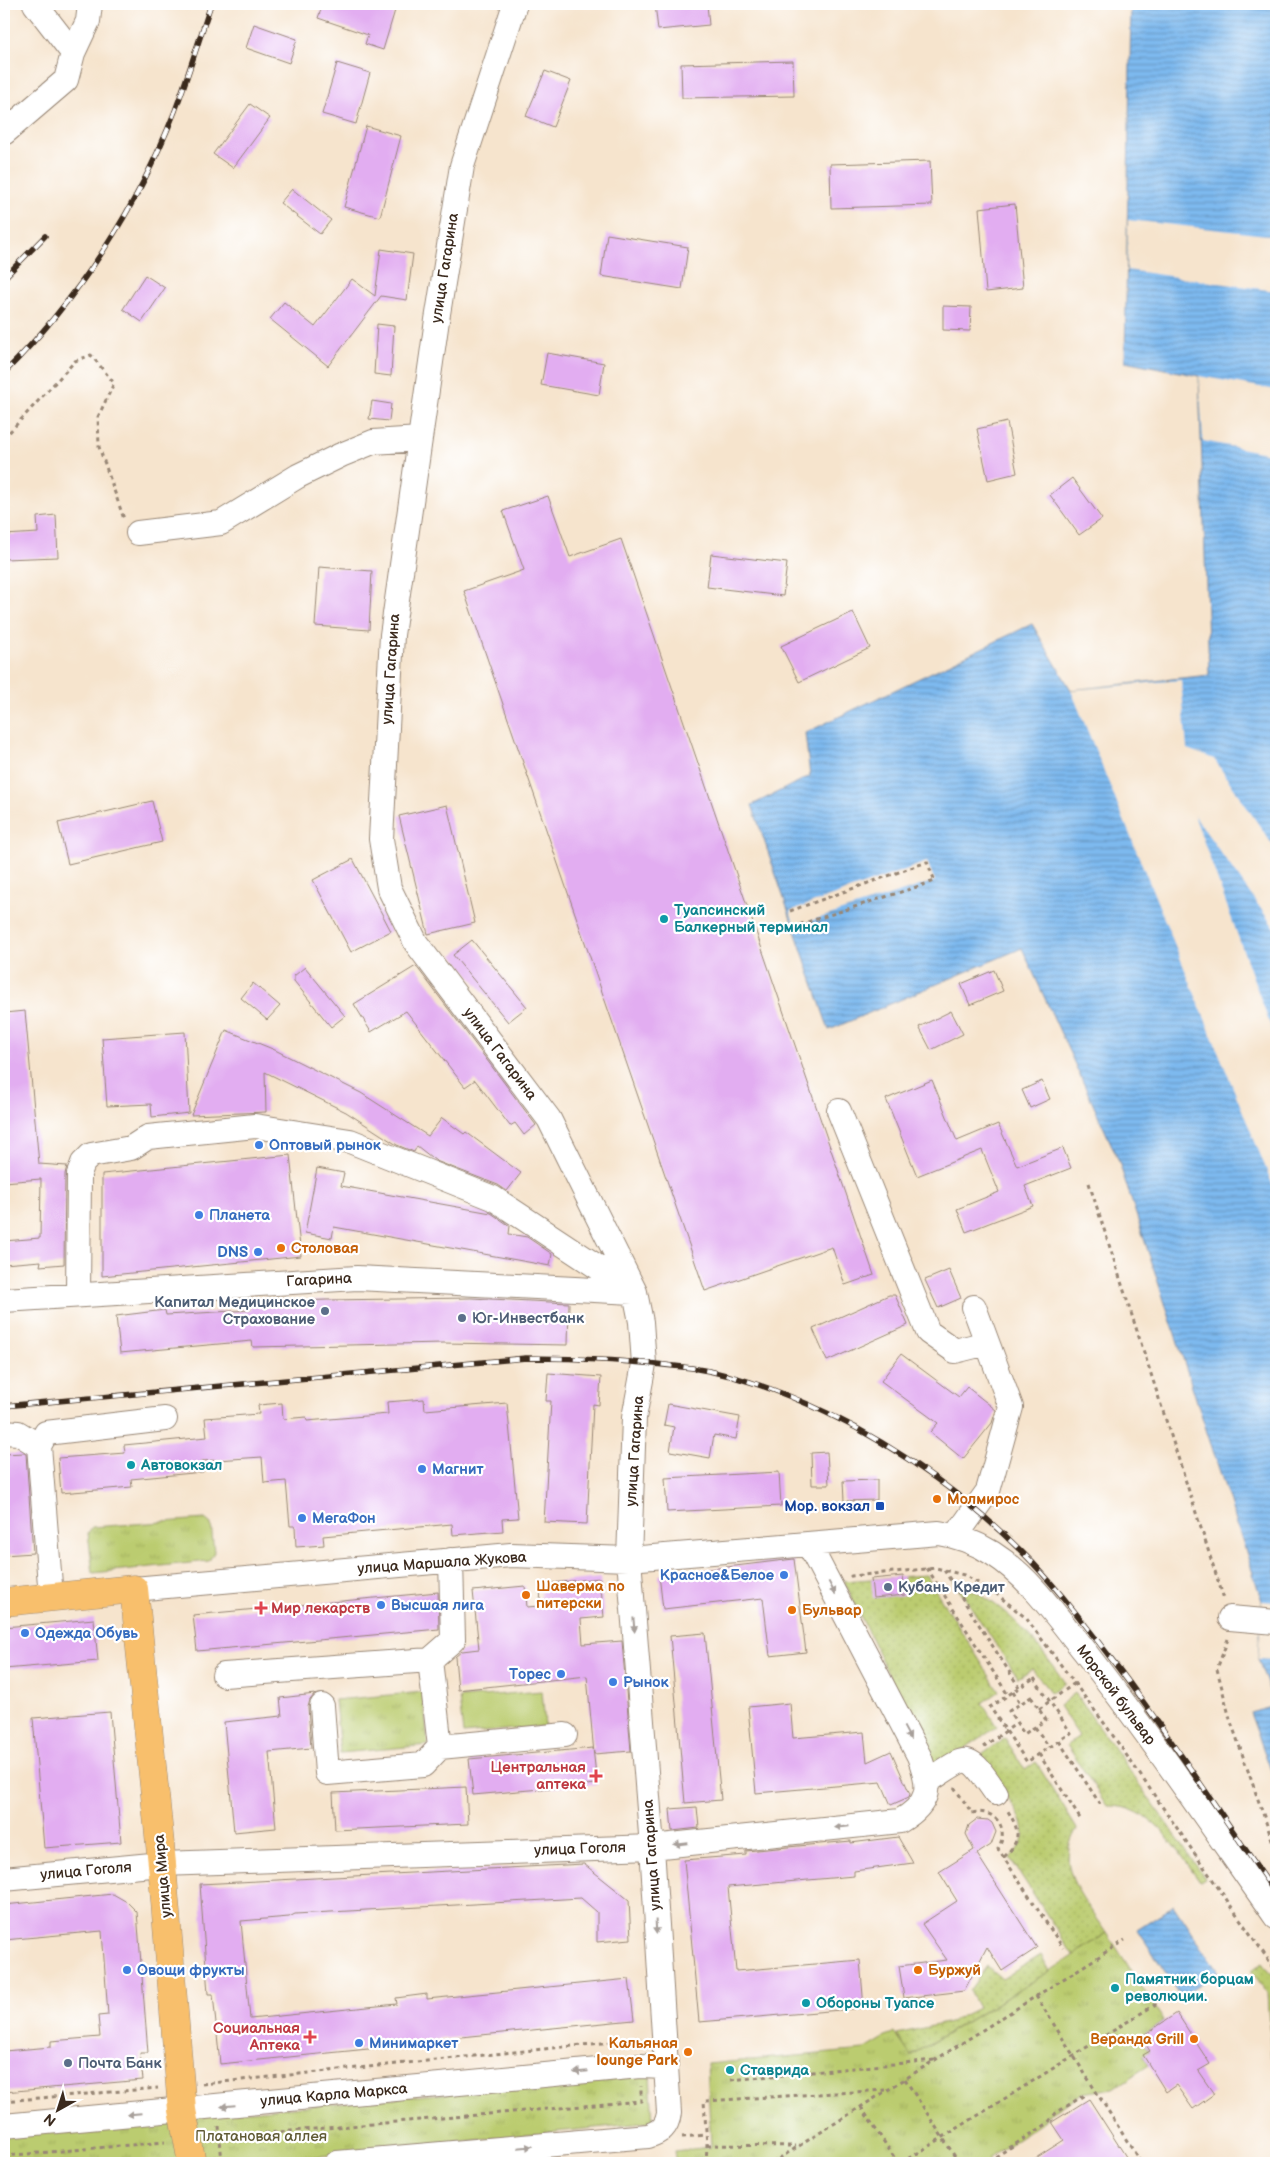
<svg xmlns="http://www.w3.org/2000/svg" width="1280" height="2167" font-family="'Balsamiq Sans',sans-serif">
	<style>
		.grass { fill: url(#grass-dots); stroke: #7b7b46 }
		.park { fill: url(#park-tufts); stroke: #7b7b46 }
		.pitch { fill: #bbcc6f; stroke: #7b7b46 }
		.water { fill: url(#water-rules); stroke: #5c7286 }
		.pier { fill: #f6e4cd }
		.building { fill: #e2adf1 }
		.lines { fill: none; stroke-linecap: round; stroke-linejoin: round }
		.minor-casing { stroke: #988776; stroke-width: 26 }
		.major-casing { stroke: #988776; stroke-width: 29 }
		.path { stroke: #988776; stroke-width: 3; stroke-dasharray: 4 4; stroke-linecap: butt }
		.minor { stroke: #fff; stroke-width: 24 }
		.major { stroke: #f8bf6c; stroke-width: 28 }
		.rail-casing { stroke: #3b2a1e; stroke-width: 5.5 }
		.rail { stroke: #fff; stroke-width: 4; stroke-dasharray: 11; stroke-linecap: butt }
		.oneway { fill: #a79f9a }
		.culture-dot { fill: #0f9aa8; stroke: #fff; stroke-width: 2 }
		.shop-dot { fill: #3f7fe0; stroke: #fff; stroke-width: 2 }
		.food-dot { fill: #e8710a; stroke: #fff; stroke-width: 2 }
		.service-dot { fill: #5c6f8a; stroke: #fff; stroke-width: 2 }
		.transit-dot { fill: #1a4fb4; stroke: #fff; stroke-width: 2 }
		.health-dot { fill: #e0444e; stroke: #fff; stroke-width: 2 }
		.labels { text-anchor: middle; dominant-baseline: central; stroke-width: 4.5; stroke-linejoin: round; paint-order: stroke }
		.street-label { font-size: 15px; fill: #3b2a1e; stroke: #fff }
		.culture-label { font-size: 15px; font-weight: bold; fill: #0d838f; stroke: #fff; text-anchor: start }
		.shop-label { font-size: 15px; font-weight: bold; fill: #366cbe; stroke: #fff; text-anchor: start }
		.food-label { font-size: 15px; font-weight: bold; fill: #c56008; stroke: #fff; text-anchor: start }
		.service-label { font-size: 15px; font-weight: bold; fill: #4e5e75; stroke: #fff; text-anchor: start }
		.transit-label { font-size: 15px; font-weight: bold; fill: #164399; stroke: #fff; text-anchor: end }
		.health-label { font-size: 15px; font-weight: bold; fill: #be3a42; stroke: #fff; text-anchor: end }
		.park-label { font-size: 15px; fill: #615b36; stroke: #fff }
	</style>
	<defs>
		<pattern id="grass-dots" width="8" height="8" patternUnits="userSpaceOnUse" patternTransform="scale(1.25)"><rect width="8" height="8" fill="#bbcc6f"/><path d="M2 2h.1M6 6h.1" fill="none" stroke="#a2af60" stroke-width="1.8" stroke-linecap="round"/></pattern>
		<pattern id="park-tufts" width="24" height="20" patternUnits="userSpaceOnUse" patternTransform="scale(1.25)"><rect width="24" height="20" fill="#bbcc6f"/><path d="M3 7l-1-3M5 7V3M7 7l1-3M15 17l-1-3M17 17v-4M19 17l1-3" fill="none" stroke="#a2af60"/></pattern>
		<pattern id="water-rules" width="6" height="5" patternUnits="userSpaceOnUse" patternTransform="scale(1.25)"><rect width="6" height="5" fill="#7db9ef"/><path d="M0 2.5h6" fill="none" stroke="#6897c1"/></pattern>
	</defs>
	<rect width="100%" height="100%" fill="#fff"/>
	<filter id="ink" filterUnits="userSpaceOnUse"><feTurbulence type="fractalNoise" baseFrequency=".02" numOctaves="2"/><feDisplacementMap in="SourceGraphic" scale="10" xChannelSelector="R" yChannelSelector="G"/><feConvolveMatrix kernelMatrix="1 2 1 2 8 2 1 2 1" color-interpolation-filters="sRGB"/></filter>
	<filter id="wash" filterUnits="userSpaceOnUse"><feTurbulence type="fractalNoise" baseFrequency=".0096" numOctaves="4" result="noise"/><feDisplacementMap in="SourceGraphic" scale="20" xChannelSelector="R" yChannelSelector="G"/><feGaussianBlur stdDeviation="1.12" result="paint"/><feColorMatrix in="noise" values="0 0 0 0 0 0 0 0 0 0 0 0 0 0 0 0 0 1.4 0 .05"/><feComposite in="paint" operator="in"/></filter>
	<g filter="url(#wash)">
		<rect width="100%" height="100%" fill="#f6e4cd"/>
		<path class="grass" d="M926 1575 999 1691 982 1703 997 1727 933 1769 844 1581Z
			M953 1580C1007 1605 1032 1635 1065 1683L1051 1693 1032 1669 1018 1678Z
			M1075 1693 1205 1878 1200 1881C1177 1850 1152 1804 1107 1806L1067 1745 1079 1736 1059 1706Z
			M1005 1738 1025 1770 1036 1762 1077 1829C1052 1868 1086 1901 1107 1933L1073 1955 1010 1858C1035 1833 1021 1817 1004 1793 996 1781 988 1769 979 1757Z
			M1041 1955 1050 1971 910 2056 897 2034 950 2022 978 2008 969 1991 987 1966 1002 1979Z
			M1262 1962 1276 1981V2059L1271 2058 1267 1993 1251 1970Z"/>
		<path class="park" d="M205 1519 211 1524 214 1552 209 1561 93 1573 88 1533 92 1527Z
			M423 1692 428 1745 340 1753 335 1700Z
			M1107 1933 1164 2021 1141 2037 1150 2051 1143 2055 1149 2065 1114 2088 1082 2093 1049 2114 1043 2122 989 2158V2163H677L675 2151 711 2147 707 2064 864 2050 894 2032 911 2056 1050 1971Z
			M650 2075 653 2122 253 2163H4V2133Z"/>
		<path class="pitch" d="M542 1691 545 1726 463 1734 459 1698Z"/>
		<path class="water" d="M1131 4H1276V1784L1250 1713 1275 1706 1258 1659 1262 1601 1118 1159 1022 948 829 1030 752 805 810 776 805 733 1032 624 1071 690 1209 675 1199 376 1125 361Z
			M1174 1905 1218 1972 1181 1996 1137 1929Z"/>
		<path class="pier" d="M1128 220 1276 236V291L1127 270Z
			M1199 376 1276 390V455L1203 441Z
			M1181 680 1187 749 1214 759 1276 850V930L1194 815 1276 1041V1193L1071 690Z
			M927 862 935 881 795 926 790 911Z
			M1262 1601 1276 1602V1660L1258 1659Z"/>
		<g id="blocks">
			<path class="building" d="M323 4H386L396 7 383 50 365 44 368 35 318 18Z
				M655 4H707L709 25 658 30Z
				M254 24 297 39 289 63 246 48Z
				M793 61 794 96 682 98 681 64Z
				M337 63 370 73 356 124 322 114Z
				M545 71 571 81 553 127 526 116Z
				M250 104 270 118 233 168 213 154Z
				M366 126 401 136 380 217 344 207Z
				M930 161 932 205 831 208 830 164Z
				M292 189 331 220 320 234 280 203Z
				M1015 204 1023 288 986 292 979 208Z
				M607 234 688 247 682 289 601 276Z
				M381 249 413 254 407 300 381 296 328 366 270 319 284 302 315 327 352 279 375 296Z
				M145 275 165 288 142 322 123 309Z
				M943 306 971 307 970 331 943 330Z
				M377 324 394 326 391 376 374 374Z
				M547 353 604 363 599 395 541 385Z
				M372 401 391 404 389 421 369 419Z
				M1007 422 1017 473 988 480 977 429Z
				M1072 478 1102 519 1079 535 1050 495Z
				M548 496 570 557 621 539 874 1275 845 1285 832 1247 705 1291 464 591 524 570 503 511Z
				M56 515 58 557 4 559V535L38 533 37 517Z
				M711 554 787 563 783 596 707 587Z
				M319 567 372 571 369 630 315 626Z
				M853 612 870 648 799 682 781 646Z
				M152 801 162 842 68 864 58 823Z
				M447 805 475 923 428 934 399 816Z
				M353 859 391 931 351 952 313 880Z
				M472 940 527 1007 508 1022 453 955Z
				M416 966 536 1125 524 1135 515 1123 510 1126 475 1080 465 1087 406 1011 371 1032 354 1004Z
				M305 967 345 1016 331 1027 294 981V976Z
				M994 970 1003 991 970 1005 961 984Z
				M253 983 280 1006 267 1020 241 998Z
				M25 1011 39 1164 67 1166 65 1174 64 1264 40 1266 41 1261 4 1264V1241L40 1238 41 1179 4 1182V1013Z
				M951 1011 963 1034 931 1050 919 1027Z
				M226 1030 275 1050 361 1093 428 1136 442 1118 464 1134 466 1132 521 1173 507 1191 498 1185 436 1161 417 1146 414 1152 397 1145 346 1112 265 1072 266 1112 191 1115Z
				M185 1032 189 1113 152 1117 151 1104 107 1106 102 1038Z
				M932 1080 957 1141 998 1124 1017 1166 1063 1148 1071 1168 1025 1186 1033 1206 966 1232 957 1209 999 1192 982 1150 917 1176 886 1099Z
				M1042 1081 1050 1099 1030 1108 1022 1090Z
				M290 1155 301 1256 102 1276V1174Z
				M317 1168 344 1173 341 1186 491 1213 510 1226 509 1234 527 1237 552 1254 550 1266 334 1227 332 1238 305 1233Z
				M949 1270 961 1298 938 1308 925 1280Z
				M889 1295H895L908 1325 827 1361 813 1329Z
				M471 1298 569 1303 568 1345 443 1343 253 1347 252 1341 120 1353 116 1316 165 1310 166 1315 250 1310 251 1303 326 1300Z
				M901 1354 959 1397 967 1387 996 1410 992 1423 963 1459 930 1432 938 1423 881 1381Z
				M548 1373 601 1377 599 1405 593 1404 587 1524 544 1522 551 1401H546Z
				M424 1399 425 1410 507 1403 518 1518 502 1519 503 1531 453 1535 452 1524 323 1536 324 1545 296 1547 295 1526H290L286 1481 264 1483 262 1457 202 1461 203 1472 131 1479 132 1487 61 1493 58 1458 125 1453 124 1445 207 1437 205 1418 259 1414 258 1405 282 1403 283 1419 306 1417 307 1421 388 1414 387 1402Z
				M668 1404 740 1417 736 1439 714 1435 710 1458 670 1451 674 1427 664 1425Z
				M827 1452 829 1485H812L811 1453Z
				M24 1453 26 1454 33 1553 4 1555V1454Z
				M779 1472 781 1506 667 1512 665 1478Z
				M877 1480V1500L844 1501 843 1481Z
				M794 1559 806 1652 770 1656 763 1598 663 1609 659 1575Z
				M903 1576 905 1595 873 1598 871 1579Z
				M600 1578 604 1617 581 1619 583 1644 622 1641 631 1751 594 1754 587 1676 458 1690 455 1657 462 1651 479 1649 473 1591 525 1586 527 1607 540 1606 541 1584Z
				M438 1592 439 1629 197 1651 193 1615Z
				M94 1619 98 1661 4 1669V1627Z
				M705 1633 721 1800 685 1803 670 1636Z
				M315 1694 310 1700 308 1707 311 1748 269 1752 276 1828 234 1832 224 1722 282 1716 280 1698Z
				M790 1703 793 1738 864 1732 867 1762 891 1751 910 1794 909 1797 891 1805 881 1782 756 1793 748 1707Z
				M110 1712 121 1842 44 1848 33 1718Z
				M593 1748 597 1784 473 1795 469 1759Z
				M466 1787 468 1824 335 1830 333 1793Z
				M697 1807 699 1828 672 1831 670 1809Z
				M977 1819 988 1820 992 1823 996 1832 991 1845 977 1854 1037 1948 1002 1971 987 1947 964 1991 904 1998 899 1966 947 1960 922 1924 957 1901 939 1872 974 1850 966 1834 969 1825Z
				M898 1837 913 1863 854 1871V1876L728 1887 736 1971 860 1960 864 2008 699 2022 684 1860 746 1855V1851L851 1841V1843Z
				M584 1864 629 1900 631 1939 597 1942V1912L581 1898 295 1914 289 1917 241 1921 250 2019 397 2004 396 1998 427 1994V1999L629 1979 634 2020 451 2038 378 2046V2048L220 2064 213 1994H208L200 1884Z
				M113 1894 127 1902 137 1912 148 2053H140L143 2080 4 2092V2051L51 2047V2041L100 2037 98 2016 108 2015 102 1931 4 1940V1905Z
				M1177 2013 1210 2064 1198 2071 1214 2094 1193 2109 1176 2085 1166 2092 1143 2055 1150 2051 1141 2037Z
				M1089 2099 1130 2163H1028L1064 2140 1052 2122Z"/>
		</g>
	</g>
	<g filter="url(#ink)">
		<use href="#blocks" fill-opacity="0" stroke="#988776" stroke-width="1"/>
		<g class="lines">
			<g class="minor-casing">
				<path id="minor" d="M73 53 88 21 90 4
					M4 133 66 80 73 53 35 4
					M138 533 221 523 298 476 341 455 373 442 420 439
					M839 1111 928 1332 955 1351 987 1343
					M78 1295 79 1174 83 1163 91 1155 131 1148 148 1137 255 1126 350 1141 493 1198 634 1291
					M4 1300 357 1278 633 1292
					M4 1432 18 1433 39 1446 51 1597
					M39 1446 46 1433 165 1419
					M956 1536 988 1491 1011 1407 974 1307
					M451 1560 453 1640 430 1660 440 1747 565 1735
					M134 1589 511 1555 629 1559 939 1533C958 1536 975 1542 992 1553 1030 1577 1057 1617 1085 1652 1152 1738 1213 1828 1276 1917
					M1230 1618 1276 1622
					M224 1675 430 1660
					M322 1706 327 1773 423 1765 440 1747
					M927 1782C970 1754 966 1750 996 1793
					M4 1879 162 1864 652 1847 900 1821C931 1803 931 1787 919 1756L809 1545
					M4 2126 640 2066 665 2067
					M337 2163 648 2136C661 2132 667 2127 669 2113L652 1847 629 1559 634 1418 644 1364 641 1322 635 1292 549 1119 416 943 389 888 381 839 392 635 437 320 462 166 515 4"/>
			</g>
			<g class="major-casing">
				<path id="major" d="M4 1602 134 1589 162 1864 182 2110 192 2163"/>
			</g>
			<path class="path" d="M4 438 75 361 91 355 114 383 98 417 99 447 124 519
				M790 911 927 862 935 881 795 926
				M1089 1183 1224 1599
				M927 1568 1008 1695
				M944 1570 1019 1687
				M852 1577 851 1576 936 1568 964 1575 994 1592 1026 1618 1107 1727 1276 1971
				M1228 1639 1217 1669 1230 1719 1276 1851
				M1034 1678 1071 1733 1027 1762 990 1707Z
				M1013 1692 1020 1704
				M1031 1697 1046 1720 1024 1734 1009 1711Z
				M1039 1709 1075 1683
				M1035 1727 1049 1747
				M1059 1741 1100 1804
				M983 1747 1017 1723
				M1039 1754 1081 1820
				M954 1787 972 1813C995 1808 1010 1828 998 1849L1063 1948
				M1004 1857C1023 1839 1019 1829 1006 1808
				M1036 1996 1141 2163
				M905 2079 959 2163
				M731 2080 934 2060
				M202 2084 641 2039
				M4 2101 158 2088
				M861 2107 898 2163
				M219 2126 222 2163
				M682 2137 706 2135
				M209 2138 641 2101V2086
				M707 2145 796 2146
				M4 2156 165 2142
				M139 2163 171 2160
				M706 2163 707 2145 704 2101 885 2090
				M772 2163 1125 1940
				M902 2163 1159 2002
				M992 2163V2159L1047 2124 1056 2113 1086 2094"/>
			<use href="#minor" class="minor"/>
			<use href="#major" class="major"/>
			<g class="rail-casing">
				<path id="rail" d="M4 278 45 236
					M4 373C78 299 137 209 175 111 188 76 199 40 211 4
					M4 1406 526 1358C581 1358 637 1361 692 1368 739 1375 785 1393 827 1413 902 1449 974 1502 1032 1562 1061 1593 1087 1627 1113 1661 1170 1736 1222 1816 1276 1894"/>
			</g>
			<use href="#rail" class="rail"/>
		</g>
		<defs><path id="oneway-solid" d="M-6-.8H1V-3.2L6.5 0L1 3.2V.8H-6Z" transform="scale(1.25)"/></defs>
		<g class="oneway">
			<use href="#oneway-solid" transform="translate(832 1588) rotate(62)"/>
			<use href="#oneway-solid" transform="translate(634 1625) rotate(85)"/>
			<use href="#oneway-solid" transform="translate(907 1733) rotate(62)"/>
			<use href="#oneway-solid" transform="translate(842 1827) rotate(174)"/>
			<use href="#oneway-solid" transform="translate(681 1844) rotate(174)"/>
			<use href="#oneway-solid" transform="translate(656 1927) rotate(87)"/>
			<use href="#oneway-solid" transform="translate(581 2072) rotate(175)"/>
			<use href="#oneway-solid" transform="translate(228 2106) rotate(175)"/>
			<use href="#oneway-solid" transform="translate(134 2114) rotate(175)"/>
			<use href="#oneway-solid" transform="translate(525 2147) rotate(-5)"/>
		</g>
	</g>
	<g class="culture-dot">
		<circle cx="664" cy="919" r="5"/>
		<circle cx="131" cy="1465" r="5"/>
		<circle cx="1115" cy="1988" r="5"/>
		<circle cx="806" cy="2003" r="5"/>
		<circle cx="730" cy="2070" r="5"/>
	</g>
	<g class="shop-dot">
		<circle cx="259" cy="1145" r="5"/>
		<circle cx="199" cy="1215" r="5"/>
		<circle cx="258" cy="1252" r="5"/>
		<circle cx="422" cy="1469" r="5"/>
		<circle cx="302" cy="1518" r="5"/>
		<circle cx="784" cy="1575" r="5"/>
		<circle cx="381" cy="1605" r="5"/>
		<circle cx="25" cy="1633" r="5"/>
		<circle cx="561" cy="1674" r="5"/>
		<circle cx="613" cy="1682" r="5"/>
		<circle cx="127" cy="1970" r="5"/>
		<circle cx="359" cy="2043" r="5"/>
	</g>
	<g class="food-dot">
		<circle cx="281" cy="1248" r="5"/>
		<circle cx="937" cy="1499" r="5"/>
		<circle cx="526" cy="1595" r="5"/>
		<circle cx="792" cy="1610" r="5"/>
		<circle cx="918" cy="1970" r="5"/>
		<circle cx="1194" cy="2039" r="5"/>
		<circle cx="688" cy="2052" r="5"/>
	</g>
	<g class="service-dot">
		<circle cx="325" cy="1311" r="5"/>
		<circle cx="462" cy="1318" r="5"/>
		<circle cx="888" cy="1587" r="5"/>
		<circle cx="68" cy="2063" r="5"/>
	</g>
	<rect class="transit-dot" x="875" y="1501" width="10" height="10" rx="2.5"/>
	<g class="health-dot">
		<path d="M258.5 1600.5h5v5h5v5h-5v5h-5v-5h-5v-5h5z"/>
		<path d="M593.5 1768.5h5v5h5v5h-5v5h-5v-5h-5v-5h5z"/>
		<path d="M307.5 2029.5h5v5h5v5h-5v5h-5v-5h-5v-5h5z"/>
	</g>
	<g class="labels">
		<g class="street-label">
			<text transform="translate(445 268) rotate(-81)">улица Гагарина</text>
			<text transform="translate(391 669) rotate(-86)">улица Гагарина</text>
			<text transform="translate(500 1054) rotate(53)">улица Гагарина</text>
			<text transform="translate(319 1280) rotate(-3)">Гагарина</text>
			<text transform="translate(635 1451) rotate(-86)">улица Гагарина</text>
			<text transform="translate(442 1563) rotate(-4)">улица Маршала Жукова</text>
			<text transform="translate(1116 1695) rotate(53)">Морской бульвар</text>
			<text transform="translate(580 1849) rotate(-2)">улица Гоголя</text>
			<text transform="translate(652 1855) rotate(-94)">улица Гагарина</text>
			<text transform="translate(86 1871) rotate(-5)">улица Гоголя</text>
			<text transform="translate(163 1876) rotate(-95)">улица Мира</text>
			<text transform="translate(334 2095) rotate(-5)">улица Карла Маркса</text>
		</g>
		<g class="culture-label">
			<text x="674" y="910">Туапсинский<tspan x="674" dy="17">Балкерный терминал</tspan></text>
			<text x="141" y="1465">Автовокзал</text>
			<text x="1125" y="1979">Памятник борцам<tspan x="1125" dy="17">революции.</tspan></text>
			<text x="816" y="2003">Обороны Туапсе</text>
			<text x="740" y="2070">Ставрида</text>
		</g>
		<g class="shop-label">
			<text x="269" y="1145">Оптовый рынок</text>
			<text x="209" y="1215">Планета</text>
			<text x="248" y="1252" text-anchor="end">DNS</text>
			<text x="432" y="1469">Магнит</text>
			<text x="312" y="1518">МегаФон</text>
			<text x="774" y="1575" text-anchor="end">Красное&amp;Белое</text>
			<text x="391" y="1605">Высшая лига</text>
			<text x="35" y="1633">Одежда Обувь</text>
			<text x="551" y="1674" text-anchor="end">Торес</text>
			<text x="623" y="1682">Рынок</text>
			<text x="137" y="1970">Овощи фрукты</text>
			<text x="369" y="2043">Минимаркет</text>
		</g>
		<g class="food-label">
			<text x="291" y="1248">Столовая</text>
			<text x="947" y="1499">Молмирос</text>
			<text x="536" y="1586">Шаверма по<tspan x="536" dy="17">питерски</tspan></text>
			<text x="802" y="1610">Бульвар</text>
			<text x="928" y="1970">Буржуй</text>
			<text x="1184" y="2039" text-anchor="end">Веранда Grill</text>
			<text x="678" y="2043" text-anchor="end">Кальяная<tspan x="678" dy="17">lounge Park</tspan></text>
		</g>
		<g class="service-label">
			<text x="315" y="1302" text-anchor="end">Капитал Медицинское<tspan x="315" dy="17">Страхование</tspan></text>
			<text x="472" y="1318">Юг-Инвестбанк</text>
			<text x="898" y="1587">Кубань Кредит</text>
			<text x="78" y="2063">Почта Банк</text>
		</g>
		<g class="transit-label">
			<text x="870" y="1506">Мор. вокзал</text>
		</g>
		<g class="health-label">
			<text x="271" y="1608" text-anchor="start">Мир лекарств</text>
			<text x="586" y="1767">Центральная<tspan x="586" dy="17">аптека</tspan></text>
			<text x="300" y="2028">Социальная<tspan x="300" dy="17">Аптека</tspan></text>
		</g>
		<g class="park-label">
			<text x="261" y="2136">Платановая аллея</text>
		</g>
	</g>
	<rect width="1280" height="2167" fill="none" stroke="#fff" stroke-width="20"/>
	<g transform="translate(58 2110) rotate(219)" stroke="#ffffff" stroke-width="4" paint-order="stroke">
	<path d="M0-4L9 19L0 12L-9 19Z" fill="#3b2a1e"/>
	<text y="-8" font-size="14" font-weight="bold" text-anchor="middle" fill="#3b2a1e">N</text>
	</g>
</svg>
